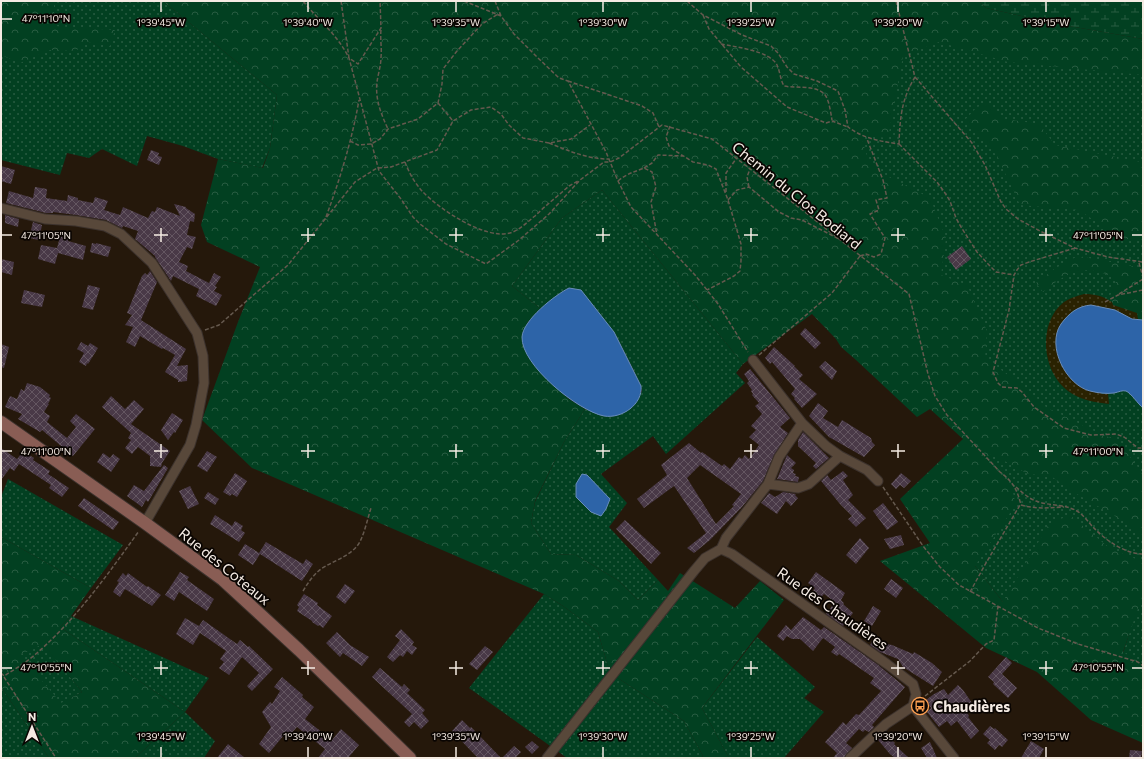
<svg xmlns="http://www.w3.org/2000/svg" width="1144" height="759" font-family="Commissioner,sans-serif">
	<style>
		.grass { fill: url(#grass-dots) }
		.forest { fill: url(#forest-crowns); fill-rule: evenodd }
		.wetland { fill: url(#wetland-marsh) }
		.sand { fill: url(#sand-dots) }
		.water { fill: #2d64a8; stroke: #698cba }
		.building { fill: url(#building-cross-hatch); fill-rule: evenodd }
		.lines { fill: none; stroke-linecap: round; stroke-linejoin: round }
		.street-casing { stroke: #3c322d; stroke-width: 11 }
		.secondary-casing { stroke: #3c322d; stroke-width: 14 }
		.path { stroke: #65594e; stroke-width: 1.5; stroke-dasharray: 4 2; stroke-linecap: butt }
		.street { stroke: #58483a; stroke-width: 9 }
		.secondary { stroke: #895d54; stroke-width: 12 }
		.ticks { fill: none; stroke: #f5ebe3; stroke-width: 1.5 }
		.labels { text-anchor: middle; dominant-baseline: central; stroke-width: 3.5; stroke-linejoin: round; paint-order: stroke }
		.street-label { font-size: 15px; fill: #f5ebe3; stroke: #0a0502 }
		.poi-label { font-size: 15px; font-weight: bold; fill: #f5ebe3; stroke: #0a0502; text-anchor: start }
		.ticks-label { font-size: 10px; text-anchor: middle; fill: #f5ebe3; stroke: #0a0502; stroke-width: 3.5; stroke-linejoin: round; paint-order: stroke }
	</style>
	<defs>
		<pattern id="grass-dots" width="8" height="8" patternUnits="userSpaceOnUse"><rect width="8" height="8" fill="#024021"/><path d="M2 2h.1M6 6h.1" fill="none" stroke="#285c41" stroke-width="1.8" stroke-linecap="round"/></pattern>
		<pattern id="forest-crowns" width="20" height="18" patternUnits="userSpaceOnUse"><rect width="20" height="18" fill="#024021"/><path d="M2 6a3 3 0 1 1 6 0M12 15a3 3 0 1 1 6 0" fill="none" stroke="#285c41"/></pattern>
		<pattern id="wetland-marsh" width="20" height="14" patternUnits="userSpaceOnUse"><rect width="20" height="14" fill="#024021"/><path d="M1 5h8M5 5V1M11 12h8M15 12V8" fill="none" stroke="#285c41"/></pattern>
		<pattern id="sand-dots" width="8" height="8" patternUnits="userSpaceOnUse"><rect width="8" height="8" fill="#2a2201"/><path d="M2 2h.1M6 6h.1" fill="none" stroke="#4a4226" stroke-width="1.8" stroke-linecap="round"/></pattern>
		<pattern id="building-cross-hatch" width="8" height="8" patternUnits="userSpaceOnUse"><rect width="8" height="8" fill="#493947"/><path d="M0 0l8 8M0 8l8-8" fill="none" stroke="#645661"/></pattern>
	</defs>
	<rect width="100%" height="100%" fill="#25180b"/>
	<path class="grass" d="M1 1H163L277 95 270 148 262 168 218 159 183 146 147 136 137 166 102 149 89 158 67 153 60 175 1 160Z
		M923 12 1143 45V664L1123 653 1129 634 1003 602 975 566V429L822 198Z
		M602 190 743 364 736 373 745 383 666 454 653 436 601 474 627 503 609 527 658 580 638 600 619 581 576 555 551 554 531 523 535 502 564 442 585 409 605 416 642 392 641 386 633 369 614 332 569 288 564 291 541 309 512 286 562 218Z
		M8 479 123 545 91 588 1 537V497Z
		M544 594 563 606 598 632 610 673 684 721 703 756 701 758H567L469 688Z
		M71 616 209 678 185 712 215 741 204 758H135L185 712 60 627Z
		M757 637 815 687 804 698 824 712 784 758H729L702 708Z
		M43 643 82 692 61 704 19 655Z
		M1 687 49 758H1Z"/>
	<path class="forest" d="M1 1H54V26L115 30 110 46 85 42 76 51 50 50 20 63 1 55Z
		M163 1H979L986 8 1052 23 1143 39V75L1008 62 939 42 903 56 888 138 861 135 867 156 879 172 930 198 946 238 941 275 967 285 987 331 985 358 1028 390 1046 407 1096 432 1118 441 1143 474V536L1125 522 1070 490 1051 476 1028 474 992 454 983 460 1011 486 1016 504 975 566 1003 602 1049 524 1070 515 1108 547 1143 562V594L1123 652 1143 664V743L1091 720 1037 672 986 648 880 561 930 543 900 499 963 439 930 409 917 417 856 360 841 347 836 339 812 314 743 364 602 190 562 218 512 286 541 309 527 323 529 357 551 383 569 399 585 409 564 442 535 501 531 523 551 554 576 555 619 581 638 600 658 580 668 591 680 573 735 608 760 581 784 600 702 708 729 758H701L703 756 684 721 610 673 598 632 563 606 544 594 252 468 202 420 238 322 260 267 207 242 201 225 218 159 263 168 270 148 277 95Z
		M990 104 1005 119 1039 124 1055 145 1141 162 1143 157V241L1120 238 1079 210 1020 205 997 156 965 120 977 107Z
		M1078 256 1143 268V320L1138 319 1137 313 1112 305V302L1106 298 1110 296 1117 279C1084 263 1070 270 1043 292L1036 283 1057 267Z
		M1 537 91 588 71 616 60 627 185 712 135 758H49L1 687ZM43 644 82 692 61 703 20 655Z"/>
	<path class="wetland" d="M979 1H1143V39L1052 23 986 8Z"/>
	<path class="sand" d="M1084 294C1095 294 1103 296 1112 302L1113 305 1137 313 1138 319H1132L1115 310H1074C1063 322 1059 326 1056 343L1102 394 1108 393 1109 404C1094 402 1080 400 1068 391 1042 372 1037 323 1064 302 1070 298 1077 296 1084 294Z"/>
	<path class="water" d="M569 288 581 290 614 332 641 386C643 404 622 419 604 416 578 411 521 365 522 337 523 320 555 295 569 288Z
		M1091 305 1115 310 1132 319 1143 320V408C1138 404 1131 393 1126 391 1122 390 1119 392 1114 393 1106 394 1098 393 1090 391 1066 385 1046 346 1061 324 1069 313 1078 306 1091 305Z
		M582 474 587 475 610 499 606 509 601 516 591 512 576 497V484Z"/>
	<path class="building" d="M151 150 159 153 158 156 162 157 159 165 147 160Z
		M1 166 15 170 11 184 1 181Z
		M35 187 47 189 46 198 67 201 68 195 78 198V200L93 203 95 197 108 201 104 210 120 215 123 207 148 218 152 211 155 212 157 207 180 216 174 204 186 207V208L195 214 194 222 190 221 187 235 196 237 192 249 187 247 179 262 188 266 186 271 209 283 214 273 221 277 215 286 217 287 214 291 222 295 216 306 196 296 199 289 173 276 171 281 155 257V256L135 239 138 231 123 226 122 228 106 220 76 215 53 212V213H46L6 203 9 191 33 198Z
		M5 215 19 219 18 227 5 223Z
		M33 222 42 225 39 240 29 238Z
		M61 233 69 235 68 241 86 246 83 260 58 253 55 264 38 259 41 245 57 248Z
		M92 243 96 244V243L111 247 108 257 90 252Z
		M962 246 971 259 956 270 947 257Z
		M1 259 14 262 12 275 1 272Z
		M150 271 157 282 141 320 186 349 177 366 188 365 187 381 178 382V380L165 372 175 355 163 348 162 349 140 336 135 347 126 342 133 327 125 325 132 315 127 313 142 276 145 273 147 275Z
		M88 285 100 288 93 310 82 307Z
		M24 290 45 295 42 307 21 303Z
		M805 328 821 343 815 349 800 334Z
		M81 342 88 346 90 343 98 348 88 364 87 363 86 366 79 362 84 353 77 349Z
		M1 344 9 347 4 368 1 367Z
		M774 347 795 366H794L803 375 799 379 817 394 802 408 794 399 795 398 791 394 795 389 772 362 770 364 765 358Z
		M825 361 837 371 832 380 819 367Z
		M750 369 790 418 780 427 788 433 774 455 763 481 742 507 710 540 694 553 687 548 706 533 674 486 644 508 637 499 667 475 661 465 689 443 701 453 702 452 722 466 724 464 730 469 739 457 742 459 745 455 749 459 759 445 749 437 756 430 751 426 762 414 755 406 759 403 752 395 753 394 751 391 752 390 747 383 749 381 744 374ZM700 465 741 494 732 505 734 506 716 524 687 478Z
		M27 383 40 387 50 395 49 397 51 398 48 404H49L44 412 50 416 47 422 67 438 76 427 70 421 76 414 95 429 73 456 42 430 40 432 18 419 22 414 5 407 10 396 17 399 21 389 24 391Z
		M111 396 125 409 134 400 144 409 131 424 170 451 162 463 161 467 150 466V456L138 447 132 454 125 448 131 440 128 438 131 433 102 407Z
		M818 403 828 411 823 418 838 427 842 420 871 438 872 442 875 445 864 457 829 437 809 416Z
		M172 413 183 420 175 433 174 432 168 440 161 430Z
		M803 432 829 458 816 469 813 466 816 463 798 446V440Z
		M1 448 17 459 21 454 24 456 26 453 34 458 33 460 50 471 48 474 69 488 62 497 49 488 51 485 19 464 14 471 10 468 1 480Z
		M207 451 217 457 207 472 197 466Z
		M103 453 110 458 113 454 120 459 111 472 97 462Z
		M787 455 796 463 791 468 794 470 793 473 796 474 795 476 799 477 798 482 777 479Z
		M164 465 168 468 148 502 146 500 142 507 127 496 134 485 144 491Z
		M843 471 848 476 843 480 853 495 848 500 866 518 856 527 848 519 852 516 840 504 821 481 827 475 831 480Z
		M235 473 247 481 237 497 232 494 230 496 223 492Z
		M901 473 911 481 904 488 900 485 896 489 891 484Z
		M190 486 199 504 188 509 179 491Z
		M208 492 219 499 215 505 204 498Z
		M783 492 796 494 795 495 798 498 791 506 786 501 777 514 761 503 769 493 775 497Z
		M84 498 119 522 113 530 78 506Z
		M883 503 898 522 887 530 873 511Z
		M215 515 232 526 235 521 243 526 241 530 245 533 239 542 210 524Z
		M625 520 661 553 651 564 616 529Z
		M901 535 904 545 890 549 884 539Z
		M860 538 869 548 856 564 846 555Z
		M266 542 303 564 306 559 313 564 302 581 260 554 253 565 238 555 245 544 259 553Z
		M180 572 189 577 187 580 214 599 207 611 179 592 174 601 165 595Z
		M816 572 845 593 841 600 844 603 843 604 853 613 843 626 826 614 835 602 824 594 815 604 808 598 815 588 808 583Z
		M123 573 126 576 128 573 147 587 148 586 161 595 152 606 125 589 120 597 113 592 119 582 117 581Z
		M891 579 903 588 896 598 884 589Z
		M345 584 355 591 345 604 336 597Z
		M304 594 318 603 317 605 332 616 323 628 319 625 318 626 312 622V621L297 611 299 607 297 605Z
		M873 606 881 611 872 626 864 621Z
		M803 617 821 630 824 627 877 664 905 687 872 725 874 727 869 732 865 730 863 732 859 729 846 743 852 748 846 754 844 758H833L837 753 825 742 843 722 846 725 856 714 859 715 881 691 870 683 874 678 839 654 837 656 831 652 835 647 823 638 813 651 800 639H792L787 636 783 641 777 636 786 625 791 630Z
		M185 618 199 626 203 620 237 644 240 640 248 647 249 646 273 669 252 691 247 686 259 673 242 657 229 675 219 668 224 662 220 659 226 651 200 633 193 645 176 634Z
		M401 629 414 642 412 645 417 648 412 655 407 651 403 657 400 655 393 662 387 657 400 640 395 636Z
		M337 632 350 645 369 657 362 666 343 653 340 657 326 643Z
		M872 641 892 645 913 654 914 652 932 663 942 672 933 686 903 667 898 659 880 652 870 645Z
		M485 646 493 652 477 670 469 664Z
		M1006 657 1012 663 1002 674 1017 688 1008 698 993 684 994 682 988 677Z
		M380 668 402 687 404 684 410 690 407 693 425 710 422 713 429 721 421 729 414 722 409 727 404 722 412 714 372 677Z
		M282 677 303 695 302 697 314 707 305 719 332 740 341 729 359 745 348 758H318L325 749 297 727 287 738 284 735 269 753 259 744 271 727 262 712 270 702 272 704 280 691 274 687Z
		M958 685 963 690 972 703 970 704 972 708 967 712 969 716 968 717 979 731 971 739 957 721 951 726 947 721 939 727 927 712 931 708 926 700 934 694 944 689 948 695Z
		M462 720 470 728 471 727 501 758H478L452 731Z
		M990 726 994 729 995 728 1008 740 1002 747 999 745 995 750 987 743 990 740 983 734Z
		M884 734 895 743 894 744 897 747 909 758H895L890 754 878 740Z
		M532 741 539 747 532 754 525 747Z
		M1031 741 1044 749 1039 758H1021Z
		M930 742 937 758H927L921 748Z
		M228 744 245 758H217Z
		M514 746 521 752 515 758H502Z
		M1130 750 1142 751 1141 758H1129Z"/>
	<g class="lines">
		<g class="street-casing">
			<path id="street" d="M1 208 45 219 76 221 105 226 121 234 152 263 197 333 203 356 204 383 196 425 190 445 145 523
				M753 360 802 423 826 446 840 456 867 470 878 481
				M768 484 798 488 809 484 840 456
				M721 549 732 554 756 571 887 664 913 684 916 694 913 706
				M913 706 954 758
				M547 758 694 571 705 558 721 549 726 538 768 484 779 457 802 423
				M850 758 886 724 913 706"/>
		</g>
		<g class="secondary-casing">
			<path id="secondary" d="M1 422 145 523 223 580 299 650 410 758"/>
		</g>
		<path class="path" d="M303 1C319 21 337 34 349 58L379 171 401 199 413 217 420 224 446 244 486 264 519 240 549 214 580 180 604 162H610L619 158 662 125 712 139 909 294 928 374 935 396 947 415 1000 472C1013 482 1017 489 1021 505
			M341 1 349 58 358 64 381 28 380 1
			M464 1 501 16 514 34 537 57 559 78 568 81 606 152 618 181 631 207 695 275 707 290 718 304 748 352
			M495 1 501 16
			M687 1 703 15 709 18 742 35 771 46 778 53 787 67 794 74 817 81 838 91 845 110 848 127C864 139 880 141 899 144
			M896 1 915 77
			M703 15 709 29 741 67 787 107 826 123 832 121 848 127
			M381 30C380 39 382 48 381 57 381 66 378 74 377 82 375 99 381 114 388 129
			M721 44C736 47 770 51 777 65 780 71 780 79 784 86 798 89 823 83 828 101 830 107 831 114 832 120
			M915 77 972 143 985 165 1001 202 1006 209 1018 219 1040 231 1075 248 1108 257 1143 262
			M568 81 642 106 653 113 659 127
			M438 103 453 121
			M670 126 666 137 669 146 677 152 693 162 708 165 716 169 728 200 741 244V261L740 271 734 276 707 290
			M350 141 358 145 371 144 380 139 388 129 418 119 438 103 442 84 443 69 457 51 482 24 498 14
			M549 143C569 151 587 159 609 159
			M899 144 937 182 945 193 950 201 956 218 961 227 977 252 990 266 996 272 1014 275
			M899 144C900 119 901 100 915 77
			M405 162C409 173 415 183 422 191 439 209 485 240 510 233 520 230 527 222 535 216 546 205 558 196 569 186L578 181
			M644 168 652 163 658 155 683 156
			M618 181C626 174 634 172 644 168L652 172 656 187 651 202 657 235
			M749 187 747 177 750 169
			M726 192V173L736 159
			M728 200 737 190 749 187 779 212 791 218 802 220 839 239
			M326 217C340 179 352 140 359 100
			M1075 248 1029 262 1021 265 1017 270 1014 275 1009 310 993 372 998 383 1002 387 1017 388 1022 392 1034 407 1064 428 1091 435 1116 434 1124 437 1138 448H1143
			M860 256 866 254 874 257 881 254 885 238 870 214 879 210 876 200 887 198 883 180 867 139
			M1139 263 1143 277
			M1119 294 1143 279
			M1105 302 1118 295 1143 290
			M205 330 219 325 288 265 355 182 377 168 391 167 437 150 453 121 471 110 491 107 501 114 509 125 523 138 549 143 571 139 590 125
			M759 355 832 293 860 256
			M883 487 923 546 940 567 959 585 1038 628 1078 644 1138 662 1143 666
			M1016 487C1022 492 1029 499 1036 501 1049 506 1063 504 1075 510 1082 513 1088 522 1093 527 1105 540 1125 554 1143 554
			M1021 505C1035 509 1049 508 1064 507
			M303 591C308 583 313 575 321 569 333 561 348 557 357 546 363 540 368 517 371 508
			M970 592 986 563 1020 505
			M1 673 4 676C15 669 27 662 37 653 77 618 108 574 139 531
			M4 677 56 758
			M925 696 970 661 986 644 994 640 998 606"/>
		<use href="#street" class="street"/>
		<use href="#secondary" class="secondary"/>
	</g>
	<path class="ticks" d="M161 2V12M308 2V12M456 2V12M603 2V12M751 2V12M898 2V12M1046 2V12M2 19H12M161 228V242M308 228V242M456 228V242M603 228V242M751 228V242M898 228V242M1046 228V242M2 235H12M154 235H168M301 235H315M449 235H463M596 235H610M744 235H758M891 235H905M1039 235H1053M1132 235H1142M161 444V458M308 444V458M456 444V458M603 444V458M751 444V458M898 444V458M1046 444V458M2 451H12M154 451H168M301 451H315M449 451H463M596 451H610M744 451H758M891 451H905M1039 451H1053M1132 451H1142M161 661V675M308 661V675M456 661V675M603 661V675M751 661V675M898 661V675M1046 661V675M2 668H12M154 668H168M301 668H315M449 668H463M596 668H610M744 668H758M891 668H905M1039 668H1053M1132 668H1142M161 747V757M308 747V757M456 747V757M603 747V757M751 747V757M898 747V757M1046 747V757"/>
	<defs>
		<g id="bus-ring" transform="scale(0.9)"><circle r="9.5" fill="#0a0502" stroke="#fb9e51" stroke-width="1.5"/><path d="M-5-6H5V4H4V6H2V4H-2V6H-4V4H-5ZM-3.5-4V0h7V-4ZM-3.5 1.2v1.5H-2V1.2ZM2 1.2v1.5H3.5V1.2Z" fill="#fb9e51"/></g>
	</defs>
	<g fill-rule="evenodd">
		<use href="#bus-ring" x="920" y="706"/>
	</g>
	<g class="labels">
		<g class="street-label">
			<text transform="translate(797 195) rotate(39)">Chemin du Clos Bodiard</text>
			<text transform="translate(225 566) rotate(39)">Rue des Coteaux</text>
			<text transform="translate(833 608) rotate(35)">Rue des Chaudières</text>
		</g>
		<g class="poi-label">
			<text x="933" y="706">Chaudières</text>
		</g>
	</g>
	<g class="ticks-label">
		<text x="46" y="22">47°11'10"N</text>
		<text x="161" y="26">1°39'45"W</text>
		<text x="308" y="26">1°39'40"W</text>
		<text x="456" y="26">1°39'35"W</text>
		<text x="603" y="26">1°39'30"W</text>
		<text x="751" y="26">1°39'25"W</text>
		<text x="898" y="26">1°39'20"W</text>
		<text x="1046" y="26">1°39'15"W</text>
		<text x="46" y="239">47°11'05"N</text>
		<text x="1098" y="239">47°11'05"N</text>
		<text x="46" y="455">47°11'00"N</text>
		<text x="1098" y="455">47°11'00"N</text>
		<text x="46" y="671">47°10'55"N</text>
		<text x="1098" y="671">47°10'55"N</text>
		<text x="161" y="740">1°39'45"W</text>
		<text x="308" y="740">1°39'40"W</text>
		<text x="456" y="740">1°39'35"W</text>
		<text x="603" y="740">1°39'30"W</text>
		<text x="751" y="740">1°39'25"W</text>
		<text x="898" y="740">1°39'20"W</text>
		<text x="1046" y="740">1°39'15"W</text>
	</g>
	<rect width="1144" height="759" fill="none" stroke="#f5ebe3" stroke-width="4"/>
	<g transform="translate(32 727)" stroke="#0a0502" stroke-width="3" paint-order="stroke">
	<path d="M0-3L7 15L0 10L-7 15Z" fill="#f5ebe3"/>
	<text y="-6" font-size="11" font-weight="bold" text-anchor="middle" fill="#f5ebe3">N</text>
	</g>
</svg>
